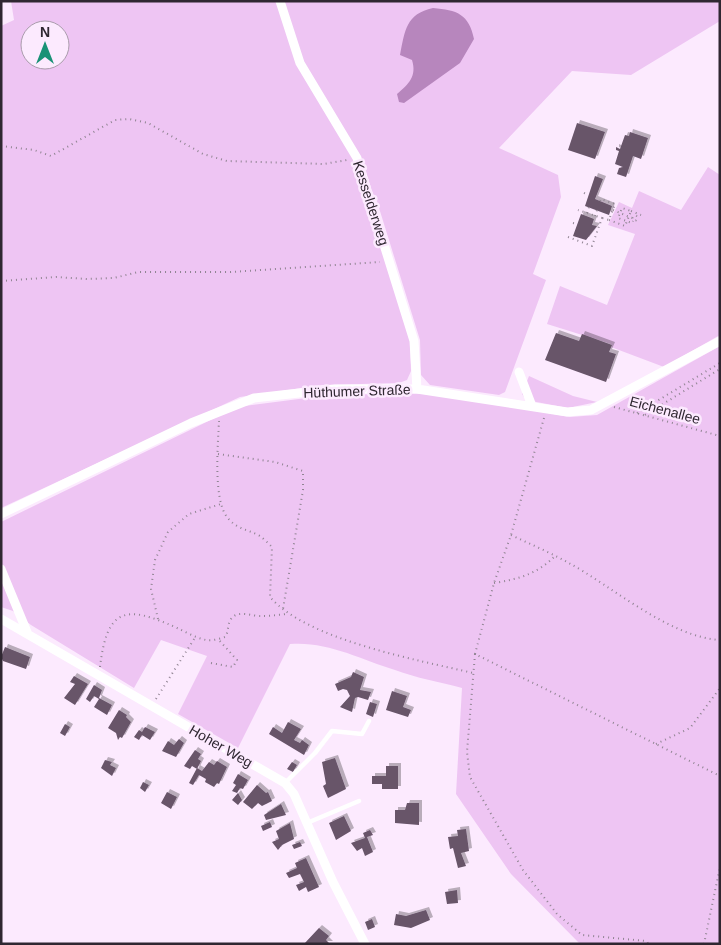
<svg xmlns="http://www.w3.org/2000/svg" width="721" height="945" font-family="Helvetica,sans-serif">
	<style>
		.green { fill: #eec5f3; fill-rule: evenodd }
		.water { fill: #b786bd }
		.building { fill: #675469; filter: url(#shadow) }
		.lines { fill: none; stroke-linecap: round; stroke-linejoin: round }
		.path { stroke: #918593; stroke-width: 2; stroke-dasharray: 1 4; stroke-linecap: butt }
		.lane { stroke: #fff; stroke-width: 4.5 }
		.street { stroke: #fff; stroke-width: 9 }
		.labels { text-anchor: middle; dominant-baseline: central; stroke-width: 5; stroke-linejoin: round; paint-order: stroke }
		.street-label { font-size: 14px; fill: #2f2731; stroke: #fceafe }
	</style>
	<defs>
		<filter id="shadow"><feDropShadow dx="3" dy="-3" stdDeviation="0" flood-color="#0004"/></filter>
	</defs>
	<rect width="100%" height="100%" fill="#fceafe"/>
	<path class="green" d="M11 1H720V21L631 75 572 71 499 148 558 175 561 197 533 274 546 280 505 392 499 395 430 385 421 375 420 340 375 195 364 191 410 341 411 371 407 380 399 383 322 385 240 397 1 508V26L14 20ZM30 30H60V60H30Z
		M708 167 720 175V335L664 367 611 347V344L547 324 560 286 607 305 635 234 608 225 619 202 632 208 639 191 681 210Z
		M720 346V944H580L511 874 456 794 462 688C440 682 416 678 395 670 360 659 327 641 290 644L238 748 178 714 207 656 161 640 134 688 31 625 13 611 1 607V522L227 412 244 406 322 396 398 393 447 395 570 417 597 415Z
		M529 376 573 396 597 402 568 408 526 400 522 394Z"/>
	<path class="water" d="M433 8C457 10 469 14 474 39L460 63 404 103 399 102 397 94C409 84 417 76 412 60L400 55C405 30 406 14 433 8Z"/>
	<path class="building" d="M577 123 605 132 595 159 568 150Z
		M630 132 648 138 641 159 633 156 626 177 617 174 619 168 623 167 615 164 619 151 616 150V147L620 149 625 135 629 136Z
		M595 176 603 179 595 199 612 206 609 215 585 206Z
		M581 214 594 219 592 225 597 226 586 240 573 236Z
		M556 333 579 341 582 334 612 345 609 352 616 354 606 382 545 360Z
		M5 647 30 657 26 669 3 661 1 657Z
		M353 672 364 677 360 690 371 692 368 700 358 697 355 698 352 712 340 707 350 696 347 690 343 689 338 691 335 684 351 677Z
		M74 676 88 684 75 705 64 698 75 684 70 682Z
		M94 685 102 690 99 698 112 705 107 715 94 707 99 699 94 696 90 702 86 699Z
		M392 691 407 696 403 707 411 710 408 717 386 710Z
		M370 702 377 704 373 717 366 714Z
		M119 710 127 715 126 717 131 722 122 738 120 737 118 740 116 733 108 728Z
		M288 722 301 729 294 740 300 743 302 740 309 745 304 755 269 734 273 727 282 733Z
		M65 724 70 727 65 736 60 733Z
		M145 727 155 732 150 740 142 735 139 740 134 737 139 730 142 732Z
		M179 739 184 743 176 757 162 751 168 741 174 745Z
		M195 750 201 754 198 759 201 761 197 769 192 766 190 769 184 766Z
		M335 758 346 789 328 798 323 786 326 784 322 762Z
		M105 760 112 762 110 765 116 768 112 776 101 768Z
		M217 761 227 767 219 784 217 783 214 787 205 782 206 779 199 775 193 785 189 783 197 768 202 771 209 762 214 765Z
		M292 762 297 765 293 772 287 769Z
		M386 766H398V789H382V784H372V776H386Z
		M238 774 248 780 243 789 240 788 237 793 232 791 236 785 233 783Z
		M143 782 149 785 145 792 140 788Z
		M257 785 266 793 268 792 272 801 262 806 258 803 252 809 243 802Z
		M167 792 177 797 171 809 161 803Z
		M238 793 242 800 238 805 232 800Z
		M407 803H419V825L395 823V810H405Z
		M281 804 286 815 266 820 264 815Z
		M344 816 351 831 336 840 329 823Z
		M270 822 272 827 263 831 261 826Z
		M290 823 294 839 282 845 278 850 272 842 279 839 276 831Z
		M466 829 469 851 461 853 466 866 458 868 453 848 450 849 448 837 458 836 457 830Z
		M370 830 373 835 367 837 373 852 365 856 362 848 357 851 351 843 365 838 363 833Z
		M300 842 302 846 294 849 292 845Z
		M306 858 319 887 308 892 306 887 299 891 296 885 304 882 300 874 289 878 286 873 297 868 295 863Z
		M457 890 458 903 447 904 445 892Z
		M426 910 430 920 411 928 394 925 396 914 406 916Z
		M372 919 375 927 368 930 365 922Z
		M319 928 329 936 326 940 330 944H304Z"/>
	<g class="lines">
		<path class="path" d="M1 146 34 150 51 156 115 120 129 119 148 123 203 154 227 161 324 164 347 160
			M584 193 588 195
			M600 201 601 199 615 204 609 220 602 218
			M613 210 632 218
			M631 211 641 215
			M587 213 589 207
			M632.5 218a2.5 2.5 0 1 1 5 0a2.5 2.5 0 1 1-5 0Z
			M595 216 597 210
			M609 220 625 226 631 211 622 208 618 218 632 223 633 221
			M573 223 577 224
			M568 237 592 246 602 218 578 210
			M1 281 56 277 87 279 114 278 138 272H231L380 262
			M614 407 720 436
			M637 413 720 363
			M645 415 720 369
			M544 418 511 535 494 583 475 654 720 776
			M219 421C218 444 213 499 227 517 237 530 248 529 260 536 264 539 268 543 272 547L270 597C307 640 418 660 473 673
			M218 454 275 462 303 471V490L283 609
			M511 535C530 544 549 552 567 562 612 586 669 637 720 640
			M494 583C519 579 537 574 555 556
			M158 619 151 589 155 560 168 532 189 514 221 504
			M475 654 467 752 470 777 523 870 557 914 582 935 646 941 649 944
			M211 663 233 667 237 660 218 639
			M100 667C107 608 125 604 177 628 186 632 196 638 206 640 212 641 219 639 225 637 229 632 227 625 231 619 238 609 253 617 262 616 270 616 278 615 286 614
			M156 699 196 636
			M656 744 690 728 720 688
			M704 944 720 867"/>
		<path class="lane" d="M285 783 315 753 332 731 362 734 369 721
			M307 823 359 801"/>
		<path class="street" d="M280 1 300 63 357 158 414 341 417 389
			M519 372 532 406
			M1 514 191 423 254 398 335 389H417L567 412 591 410 720 341
			M1 569 27 632
			M1 619 285 783 294 794 333 882 365 944"/>
	</g>
	<g class="labels">
		<g class="street-label">
			<text transform="translate(371 203) rotate(72)">Kesselderweg</text>
			<text transform="translate(357 391) rotate(-2)">Hüthumer Straße</text>
			<text transform="translate(665 410) rotate(15)">Eichenallee</text>
			<text transform="translate(221 746) rotate(30)">Hoher Weg</text>
		</g>
	</g>
	<rect width="721" height="945" fill="none" stroke="#2f2731" stroke-width="5"/>
	<g transform="translate(45 45)"><circle r="24" fill="#fceafe" stroke="#aa9cac"/>
	<path d="M0-4L9 19L0 12L-9 19Z" fill="#199276"/>
	<text y="-8" font-size="14" font-weight="bold" text-anchor="middle" fill="#2f2731">N</text>
	</g>
</svg>
